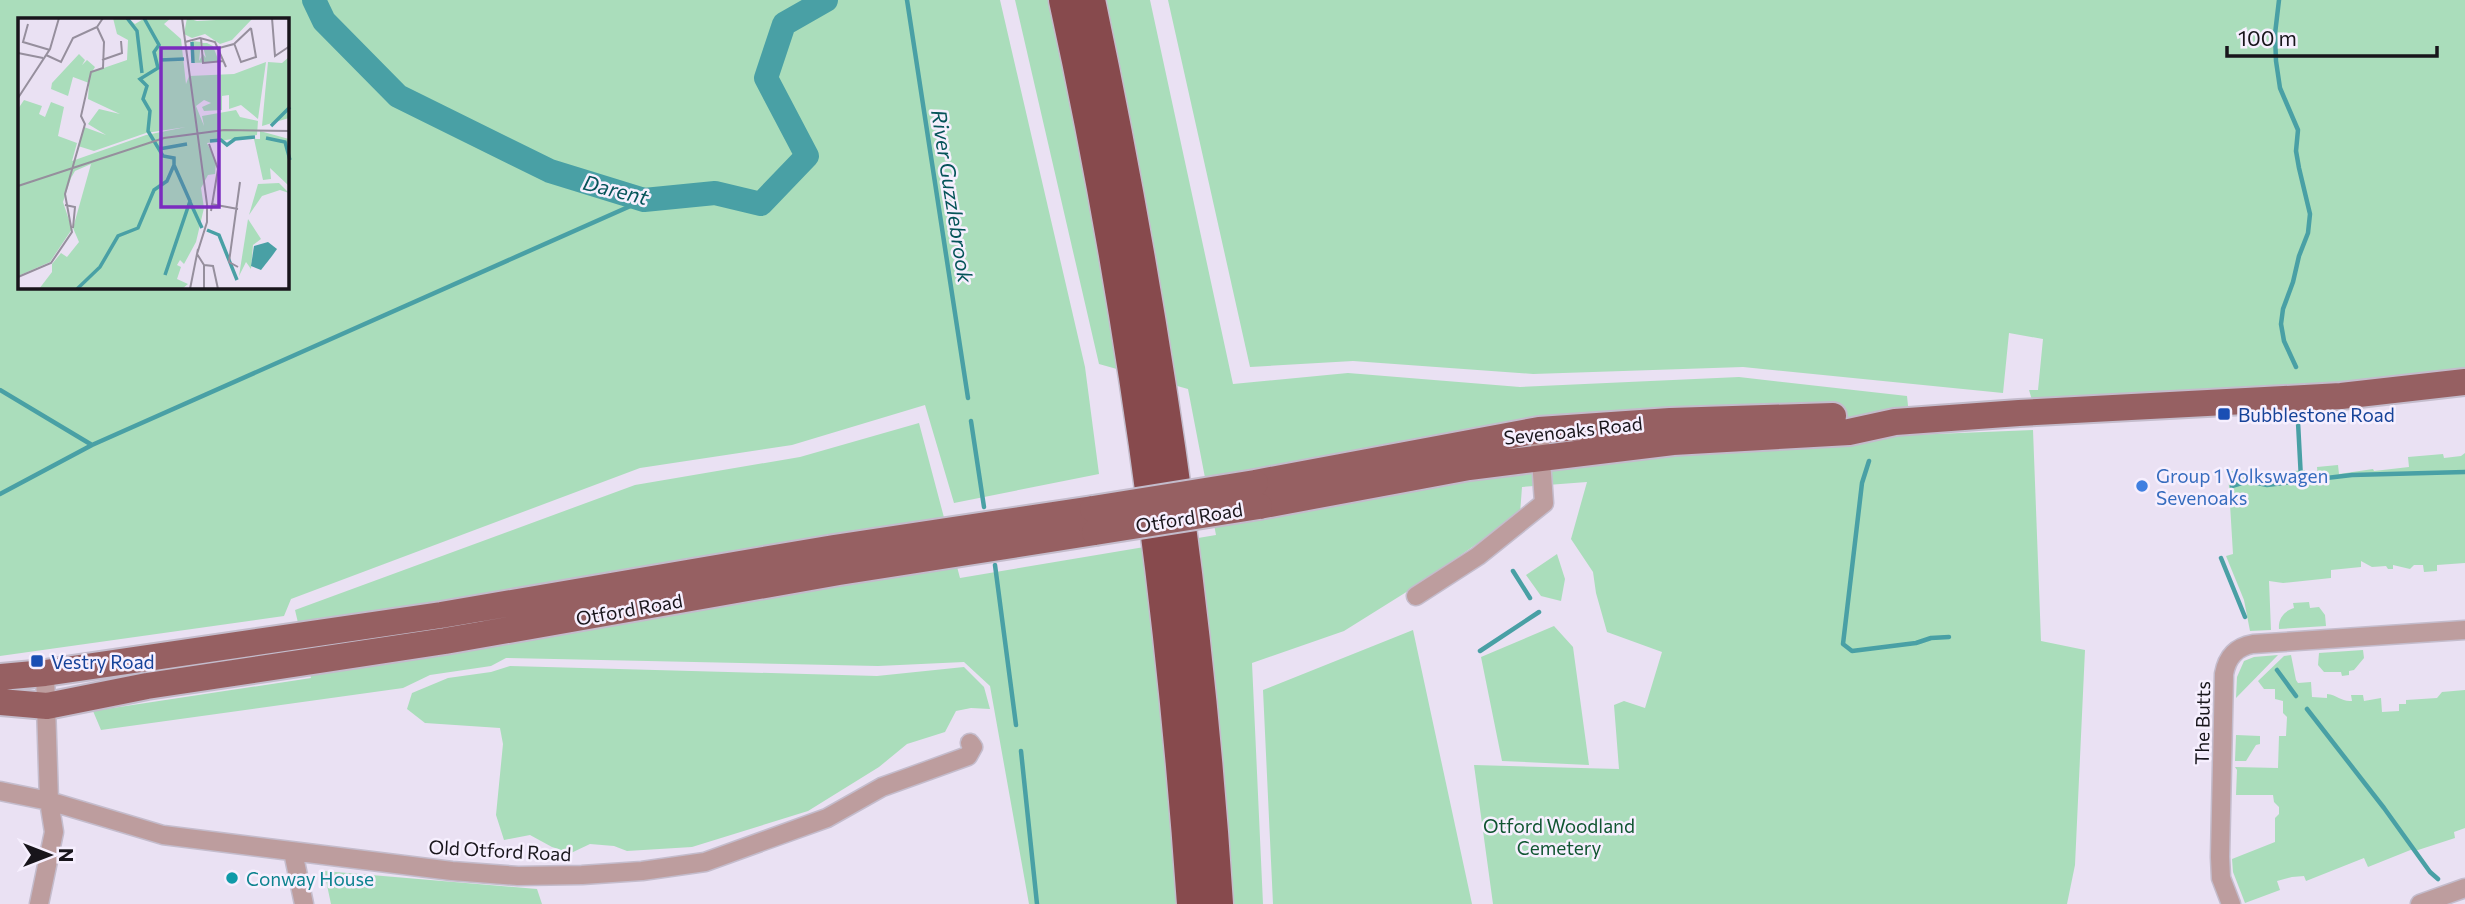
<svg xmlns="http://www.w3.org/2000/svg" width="2465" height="904" font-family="Commissioner,sans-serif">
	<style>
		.green { fill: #adb; fill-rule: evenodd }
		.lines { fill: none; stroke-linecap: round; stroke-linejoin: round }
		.stream { stroke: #49a0a5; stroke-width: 4.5 }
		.river { stroke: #49a0a5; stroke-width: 24 }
		.street-casing { stroke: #c4bccc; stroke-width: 21 }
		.primary-casing { stroke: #c4bccc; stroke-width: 30 }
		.highway-casing { stroke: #c4bccc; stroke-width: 35 }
		.street { stroke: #bd9d9e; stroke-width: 18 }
		.primary { stroke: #966062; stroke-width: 26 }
		.highway { stroke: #874a4d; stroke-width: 32 }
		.primary-bridge-casing { stroke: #c4bccc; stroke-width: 30; stroke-linecap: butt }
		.primary-bridge { stroke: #966062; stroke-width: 26 }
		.transit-dot { fill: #1a4fb4; stroke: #f6effe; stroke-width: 2.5 }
		.shop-dot { fill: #3f7fe0; stroke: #f6effe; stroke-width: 2.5 }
		.culture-dot { fill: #0f9aa8; stroke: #f6effe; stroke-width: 2.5 }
		.labels { text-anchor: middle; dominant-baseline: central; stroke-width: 5; stroke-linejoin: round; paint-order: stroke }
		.transit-label { font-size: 19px; fill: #164399; stroke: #f6effe; text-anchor: start }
		.street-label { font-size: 19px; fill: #18151b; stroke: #f6effe }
		.shop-label { font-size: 19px; fill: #366cbe; stroke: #f6effe; text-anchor: start }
		.park-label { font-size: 19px; fill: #105531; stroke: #f6effe }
		.culture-label { font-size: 19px; fill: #0d838f; stroke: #f6effe; text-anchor: start }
		.water-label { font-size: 21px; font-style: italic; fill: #055459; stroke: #f6effe }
		.inset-river { fill: none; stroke: #49a0a5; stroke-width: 3.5 }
		.inset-road { fill: none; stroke: #968f9d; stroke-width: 2 }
		.view { fill: #7b2cbf; fill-opacity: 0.15; stroke: #7b2cbf; stroke-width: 3.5 }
		.inset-edge { fill: none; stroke: #18151b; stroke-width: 3.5 }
	</style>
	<rect width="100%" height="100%" fill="#eae1f3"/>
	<path class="green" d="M0 0H1000L1085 367 1099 474 954 503 925 405 792 445 640 468 291 599 284 616 0 656ZM19 19H287V287H19Z
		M1015 0H1150L1233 384 1348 373 1520 387 1739 377 1907 396 1911 435 2033 430 2041 641 2085 650 2075 865 2067 904H1493L1474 765 1619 769 1614 705 1624 701 1645 708 1662 652 1607 632 1596 593 1593 572 1571 539 1587 482 1522 487 1520 514 1416 586 1344 631 1252 663 1263 904H1029L990 686 964 662 878 666 506 658 491 666 430 675 403 688 101 730 93 711 311 678 295 610 635 485 800 457 919 423 960 578 1216 535 1188 389 1099 364Z
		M1168 0H2465V372L2374 384 2032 400 2029 390H2038L2043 339 2009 333 2003 393 1743 367 1533 374 1353 361 1250 367Z
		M2465 453V563L2437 565V571L2424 572 2423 565H2414L2410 569 2393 565V569H2388L2386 566 2372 567 2361 561V567L2331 570V578L2283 583 2269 581 2271 630 2250 631 2244 600 2226 556 2233 554 2228 471H2239L2249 475 2305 470 2306 479 2318 478 2317 467 2338 465 2339 474 2373 469 2374 471 2409 467 2408 457 2443 454 2444 458 2461 456Z
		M1557 554 1565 579 1561 601 1541 596 1526 575Z
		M2309 602 2310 608 2319 607 2325 615 2326 626 2279 629C2278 619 2284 611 2294 608L2293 603Z
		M1554 626 1573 647 1589 765 1502 761 1481 657Z
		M1413 630 1472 904H1273L1263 690Z
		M2363 650 2364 658 2354 670 2349 671V675L2342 676 2341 672H2324L2318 665 2319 653Z
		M2278 655 2236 698 2237 677 2244 661 2254 657Z
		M2291 655 2296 680 2298 683 2311 682 2312 697 2327 698V694C2338 695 2341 702 2352 701L2351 695H2363L2364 701 2381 698 2382 712 2399 711V704H2406V700L2437 698 2442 692 2465 690V828L2454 832 2455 838 2415 851 2413 849 2368 867 2364 858 2306 881 2304 876 2292 877 2277 881 2280 890 2245 903 2233 872 2232 859 2275 842V818L2279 814V807L2274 802 2273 795H2236L2237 770 2235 767 2278 768 2279 736H2286L2287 717 2283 713V701L2275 699V689H2264L2258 681 2284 656Z
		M510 666 877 676 964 667 984 687 990 709 971 708 956 711 945 732 907 744 879 767 808 811 692 847 627 851 614 846 590 844 571 853 552 847 530 835 504 840 496 815 503 744 500 728 425 723 407 709 412 693 448 678 491 672Z
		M2236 735 2260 736V744L2256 745 2246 761H2235Z
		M324 871 537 889 542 904H331Z"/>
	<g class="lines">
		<path class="stream" d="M907 0 968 398
			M2279 0 2275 34 2276 61 2280 88 2298 130 2296 151 2299 168 2310 214 2308 233 2299 256 2293 282 2283 309 2281 324 2284 341 2296 367
			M0 390 92 445 644 200
			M971 421 984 507
			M2298 422 2301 479
			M1869 461 1862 483 1843 644 1852 651 1916 643 1931 638 1949 637
			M2232 486 2248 481 2267 485 2352 475 2465 472
			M0 494 92 445
			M2221 558 2245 617
			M995 565 1016 725
			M1513 571 1530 598
			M1480 651 1539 612
			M2277 670 2296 696
			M2307 709 2384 808 2430 872 2438 879
			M1021 751 1037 904"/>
		<path class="river" d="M314 0 324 21 398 96 550 171 644 200 715 193 761 204 807 156 766 78 784 24 826 0"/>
		<g class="street-casing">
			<path id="street" d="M1416 596 1478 556 1544 503 1539 430
				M0 791 49 801 163 835 452 871 518 876 582 875 642 871 705 862 827 818 882 787 968 756 973 747 970 743
				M293 852 304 904
				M39 904 54 832 49 801 45 673
				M2231 904 2221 878 2220 857 2224 674C2227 657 2236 647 2253 644L2465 630
				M2420 904 2465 888"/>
		</g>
		<g class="primary-casing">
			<path id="primary" d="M1255 483 1539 430 1670 421 1833 416
				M1259 506 1469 467 1673 442 1849 432 1895 422 2019 413 2341 396 2465 382
				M0 677 45 673 441 615 834 548 1093 509
				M0 702 47 706 147 686 445 641 839 572 1095 532"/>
		</g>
		<g class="highway-casing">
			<path id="highway" d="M1065 0C1130 297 1172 600 1193 904
				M1089 0C1152 298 1198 600 1217 904"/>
		</g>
		<use href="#street" class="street"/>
		<use href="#primary" class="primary"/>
		<use href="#highway" class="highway"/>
		<g class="primary-bridge-casing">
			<path id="primary-bridge" d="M1093 509 1255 483
				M1095 532 1259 506"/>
		</g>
		<use href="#primary-bridge" class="primary-bridge"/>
	</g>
	<g class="transit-dot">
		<rect x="2217" y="407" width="14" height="14" rx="3.5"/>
		<rect x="30" y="654" width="14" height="14" rx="3.5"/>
	</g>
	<circle class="shop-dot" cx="2142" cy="486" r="7"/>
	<circle class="culture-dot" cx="232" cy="878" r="7"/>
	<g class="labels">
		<g class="transit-label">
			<text x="2238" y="414">Bubblestone Road</text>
			<text x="51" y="661">Vestry Road</text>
		</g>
		<g class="street-label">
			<text transform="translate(1573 430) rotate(-6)">Sevenoaks Road</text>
			<text transform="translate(1189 517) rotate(-9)">Otford Road</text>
			<text transform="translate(629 609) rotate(-10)">Otford Road</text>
			<text transform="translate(2202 723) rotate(-89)">The Butts</text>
			<text transform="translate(500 850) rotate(3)">Old Otford Road</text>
		</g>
		<g class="shop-label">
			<text x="2156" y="475">Group 1 Volkswagen<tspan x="2156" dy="22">Sevenoaks</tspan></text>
		</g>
		<g class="park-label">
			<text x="1559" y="825">Otford Woodland<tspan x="1559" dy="22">Cemetery</tspan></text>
		</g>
		<g class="culture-label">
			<text x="246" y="878">Conway House</text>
		</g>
		<g class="water-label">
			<text transform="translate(616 189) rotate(14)">Darent</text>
			<text transform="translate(953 196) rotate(81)">River Guzzlebrook</text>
		</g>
	</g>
	<g transform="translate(18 18)">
		<rect width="271" height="271" fill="#eae1f3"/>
		<path d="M95 0H110L117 6 127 0H153L146 6 163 21 168 66 171 58 216 56 248 44 240 101 223 87 211 91V77L204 78V92L186 93 184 89 193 85 186 82 178 88 186 108 184 98 218 92 222 99 240 103 239 117 189 125 198 144 197 156 190 157 183 170 186 190 178 224 166 246 162 242 159 247 163 249 159 261 170 266 164 271H21L34 254V246L43 235 49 239 61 224 55 210 73 146 57 153 53 160 45 184 54 211 32 244 0 258V91L6 82 24 88 21 96 27 99 33 84 46 89 40 118 59 125 54 143 128 117 168 109 128 115 76 133 60 128 66 109 88 117 70 106 81 91 102 96 70 81 71 65 55 59 50 78 33 71 34 65 61 36 67 42 64 47 69 42 77 49 74 54 109 42 110 22 99 16ZM169 0 179 3 235 0 214 22 202 26 187 16 174 20 166 16ZM174 23 183 24 181 43 185 36 188 40 184 25H189L195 28 201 44 174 45ZM271 39V100L244 108 250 44 264 45ZM242 113 271 121V168L252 150 253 161 245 162 236 121H242ZM261 165 271 175 262 172 244 178 231 197 240 166ZM230 201 243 221 235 227 233 251 228 244 221 258Z" fill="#adb"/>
		<path d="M250 224 259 231 254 238 243 252 233 248 236 228Z" fill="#49a0a5"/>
		<path class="inset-river" d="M109 0 119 13 124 55M174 24 175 45M142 42 166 41M253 108 272 89M248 120 267 124 272 142M192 123 203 122 209 127 217 121 237 119M141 131 169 126M172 184 184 210M189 212 201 217 219 262M147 257 172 183 156 147M59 271 82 249 100 218 120 210 136 172 149 163 156 147V140L145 138 130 113 132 93 125 81 129 68 122 61 140 50 136 34 141 27 126 0"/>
		<path class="inset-road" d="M49 0H77M164 0 189 186V204L179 236M254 0 257 38 272 28M10 6 5 24 32 32M183 20 185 45 206 43M167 24 182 20 197 24 208 49M216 25 223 44 238 39 233 10M201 30 216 26 233 10M0 35 25 40M28 37 43 44 55 20 79 9M84 42 104 35 103 23M0 80 32 31 41 0M191 126 200 151 193 193M0 168 146 120 206 112 272 113M193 186 220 191M47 187 57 189 55 210M179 236 186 247V271M186 247 195 248 200 271M220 249 211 244 222 164M0 259 33 245 54 214 47 176 67 106 63 98 73 54 85 50 86 24 79 9 85 0M172 271 180 231"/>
		<path class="view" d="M143 30H201V189H143Z"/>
		<rect width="271" height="271" class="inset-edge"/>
	</g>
	<g transform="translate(49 855) rotate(90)" stroke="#f6effe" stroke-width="5" paint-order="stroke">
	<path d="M0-5L12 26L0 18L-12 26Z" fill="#18151b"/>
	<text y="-10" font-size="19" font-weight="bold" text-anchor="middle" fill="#18151b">N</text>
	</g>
	<path d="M2227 46v10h210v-10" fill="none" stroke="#18151b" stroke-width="3.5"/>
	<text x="2238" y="46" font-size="21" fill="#18151b" stroke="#f6effe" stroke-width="5" paint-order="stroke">100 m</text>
</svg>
